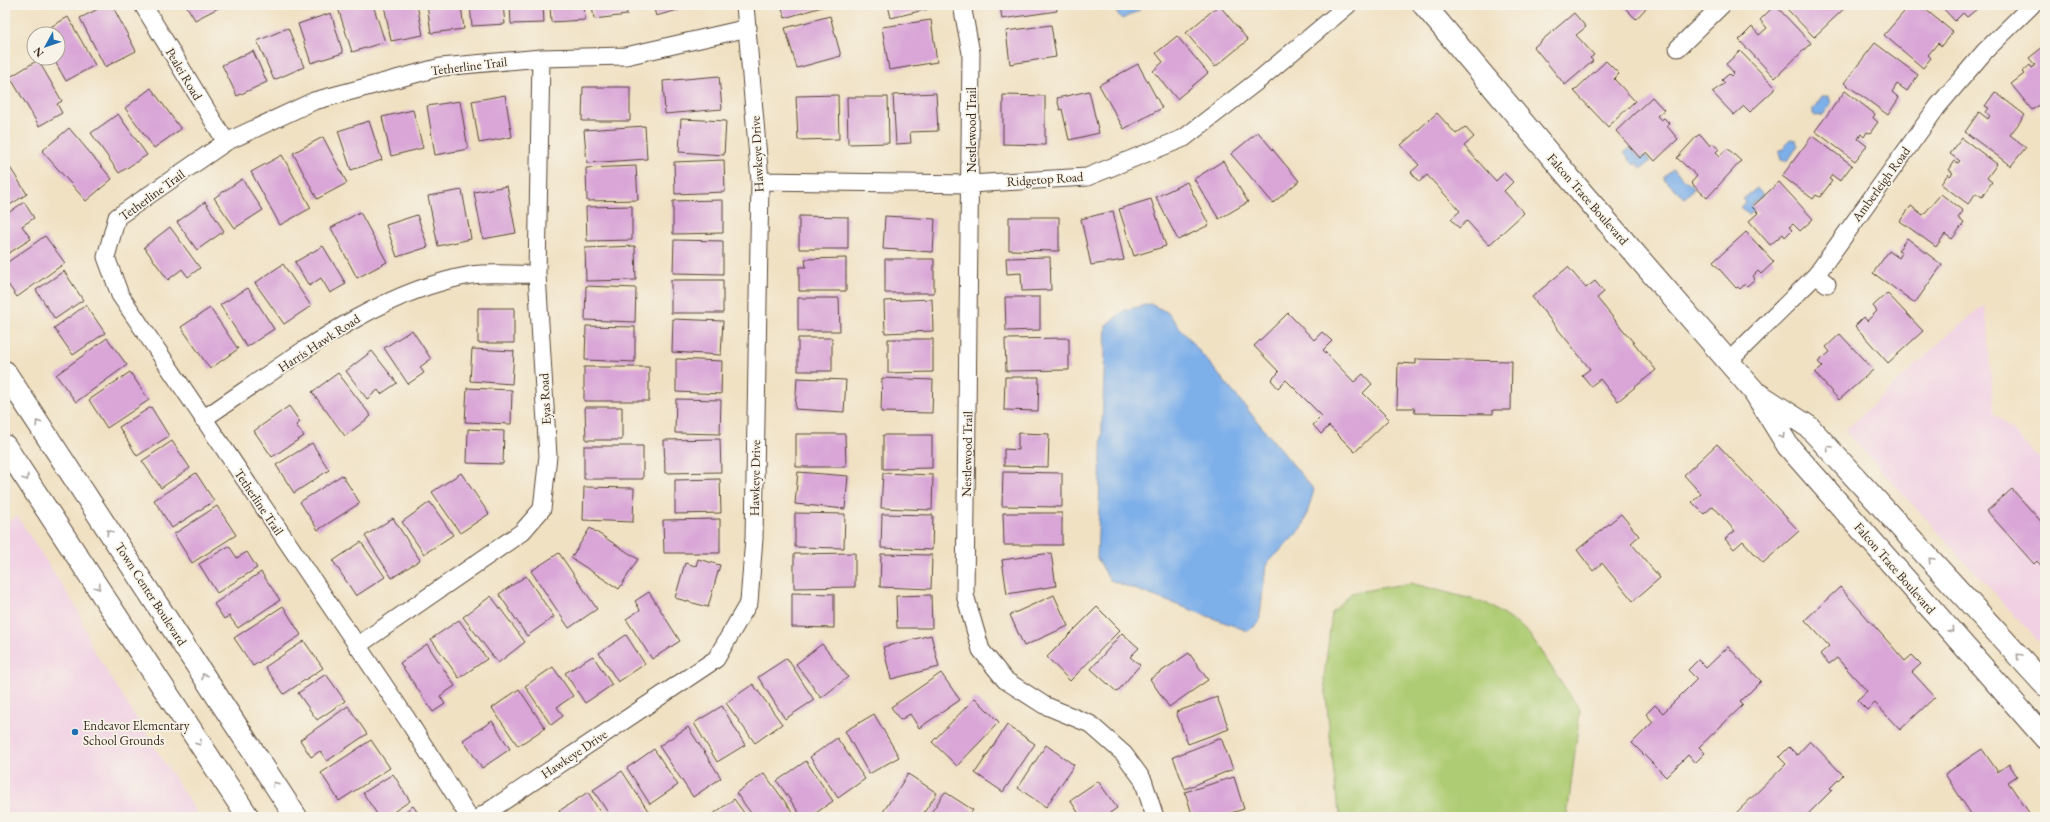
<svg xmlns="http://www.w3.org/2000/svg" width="2050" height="822" font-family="'EB Garamond',serif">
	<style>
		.built { fill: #f1d0e3 }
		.green { fill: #aecc73; stroke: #747b48 }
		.water { fill: #7dafe9; stroke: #5c6c84 }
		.building { fill: #d9a6d7 }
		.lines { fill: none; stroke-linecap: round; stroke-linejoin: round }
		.street-casing { stroke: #564537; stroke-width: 19 }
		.secondary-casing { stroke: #564537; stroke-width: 24 }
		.street { stroke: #fff; stroke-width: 17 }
		.secondary { stroke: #fff; stroke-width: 22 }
		.oneway { stroke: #a79f9a }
		.poi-dot { fill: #1f6fb2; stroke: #f7f3e8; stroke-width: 1.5 }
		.labels { text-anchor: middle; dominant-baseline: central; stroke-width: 3.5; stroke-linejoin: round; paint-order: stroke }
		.street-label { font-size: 13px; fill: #3b2a1e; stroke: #f7f3e8 }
		.poi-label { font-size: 13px; fill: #3b2a1e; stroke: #f7f3e8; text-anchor: start }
	</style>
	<rect width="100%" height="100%" fill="#f7f3e8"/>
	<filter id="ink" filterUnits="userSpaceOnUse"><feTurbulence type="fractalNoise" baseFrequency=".025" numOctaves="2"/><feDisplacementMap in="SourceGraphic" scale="8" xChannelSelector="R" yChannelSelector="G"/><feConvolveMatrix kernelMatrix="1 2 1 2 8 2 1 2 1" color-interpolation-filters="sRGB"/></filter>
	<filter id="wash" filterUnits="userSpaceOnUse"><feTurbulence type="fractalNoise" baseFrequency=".012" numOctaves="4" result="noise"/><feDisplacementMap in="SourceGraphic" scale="16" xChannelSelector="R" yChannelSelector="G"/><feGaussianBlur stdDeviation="0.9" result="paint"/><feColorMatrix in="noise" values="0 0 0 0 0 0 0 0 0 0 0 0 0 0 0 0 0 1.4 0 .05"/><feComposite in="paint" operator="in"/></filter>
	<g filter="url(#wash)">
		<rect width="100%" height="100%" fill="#f0e1c3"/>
		<path class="built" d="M1985 305 1994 413 2045 464V648L1845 431 1949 334Z
			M17 516 78 610 91 646 199 817H5V524Z"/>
		<path class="green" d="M1411 583 1486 603 1527 631 1580 710 1567 817H1341L1337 803 1324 678 1332 613 1351 593Z"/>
		<path class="water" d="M1111 5H1145L1138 11 1122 19Z
			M1822 96H1829L1831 104 1823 115 1815 116 1813 114V109Z
			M1790 139 1796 140 1798 146 1789 159 1785 161 1781 160 1779 153 1782 149 1784 150 1785 144Z
			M1630 148 1640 159 1646 156 1650 161 1641 169 1637 163 1634 165 1624 153Z
			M1673 169 1694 188 1685 198 1664 179V176Z
			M1757 188 1763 195 1751 205 1754 211 1749 215 1740 207 1746 202 1743 199Z
			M1150 304 1167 312 1314 490 1303 527 1266 565 1259 623 1248 631 1110 580 1097 558 1106 325 1125 310Z"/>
		<g id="blocks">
			<path class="building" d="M106 5H112L136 51 105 67 80 18Z
				M186 5H224L195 20Z
				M337 5H373L385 42 352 52Z
				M384 5H417L423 35 391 41Z
				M427 5H461L464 29 431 33Z
				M470 5H503L505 24 472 26Z
				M510 5H543L544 23 511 24Z
				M550 5H584L585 20 551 22Z
				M592 5H626L627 15 594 19Z
				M653 5H695L656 16Z
				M781 5H828L785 18Z
				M888 5H927L928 9 891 18Z
				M1000 5H1056L1057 11 1002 19Z
				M1219 5 1248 40 1215 67 1186 33Z
				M1622 5H1649L1636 19Z
				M1775 5 1811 43 1775 78 1739 40 1752 27 1759 35 1767 28 1760 20Z
				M1790 5H1848L1814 37 1787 9Z
				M1910 5H1920L1953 32 1941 46 1938 43 1928 55 1931 58 1923 68 1884 35Z
				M1940 5H1982L1967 17 1963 13 1955 21Z
				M331 13 343 53 311 63 298 24Z
				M1574 13 1586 27 1576 35 1594 55 1590 58 1593 61 1565 85 1534 47Z
				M830 16 841 56 797 68 785 28Z
				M68 17 95 65 66 81 53 58H58V34H38Z
				M931 20 937 62 889 70 882 27Z
				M1051 25 1056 57 1010 64 1006 31Z
				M288 28 304 67 274 80 257 41Z
				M1177 36 1208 73 1177 99 1153 71 1163 62 1156 53Z
				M1875 43 1918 75 1907 91 1897 84 1892 92 1899 98 1888 115 1844 83Z
				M2044 46 2045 107 2042 103 2032 110 2011 84 2024 74 2022 72 2030 65 2032 68 2035 65 2029 58Z
				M253 51 267 82 237 96 222 65Z
				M1740 51 1776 88 1750 112 1744 106 1734 115 1712 92 1725 83 1722 80 1729 74 1731 76 1734 73 1726 64Z
				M38 60 62 101 57 104 62 113 39 126 10 77Z
				M1606 61 1619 74 1614 79 1635 101 1608 127 1574 91Z
				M1138 64 1162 108 1124 129 1099 85Z
				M719 76 722 109 665 114 663 81Z
				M583 87H630V121H582Z
				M151 88 181 129 154 148 125 108Z
				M1089 91 1099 133 1069 140 1062 109 1060 110 1057 98Z
				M1845 91 1875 114 1873 118 1878 122 1870 133 1867 132 1864 137 1861 134 1858 139 1867 146 1855 161 1815 131Z
				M1995 92 2025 115 2010 135 2026 147 2011 166 1965 132 1979 112 1988 119 1990 115 1986 112 1989 108 1985 106Z
				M936 93 938 131 910 132 911 143 896 144 893 95Z
				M505 95 512 137 479 143 472 101Z
				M838 95 839 139 798 140 796 96Z
				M1003 95 1045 96V145L1003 144Z
				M847 97H888L889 143 848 144Z
				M1652 97 1664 110 1657 116 1661 120 1664 118 1670 124 1667 126 1678 139 1655 161 1647 152 1640 158 1616 131Z
				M460 101 468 149 435 155 427 106Z
				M413 110 423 148 391 156 382 117Z
				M1437 113 1456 134 1465 127 1474 137 1464 146 1496 181 1504 173 1513 182 1504 191 1524 213 1489 245 1467 221 1459 228 1451 219 1460 211 1427 175 1419 182 1411 172 1419 165 1401 145Z
				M118 114 147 155 119 173 91 133Z
				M681 119 726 121 724 155 679 152Z
				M369 121 382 160 351 170 338 131Z
				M645 126 647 159 587 163 584 130Z
				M69 128 112 179 86 201 42 151Z
				M1258 132 1299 181 1273 203 1231 154Z
				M1698 135H1701L1710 146 1712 143 1719 149 1716 152 1720 156 1727 148 1741 161 1707 198 1691 183 1697 176 1677 158Z
				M1812 136 1852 165 1840 181 1832 175 1829 179 1832 181 1820 197 1816 195 1813 199 1782 176Z
				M323 137 347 183 317 199 293 153Z
				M1962 138 1997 164 1987 178 1992 182 1982 197 1976 193 1968 204 1941 184 1948 174 1950 176 1953 173 1949 170 1955 161 1958 163 1960 161 1950 154Z
				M282 155 311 208 280 225 251 172Z
				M724 160 725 192 675 194 674 162Z
				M1223 161 1248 202 1219 219 1194 179Z
				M9 166 27 194 5 208V168Z
				M636 166 638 200 587 201 586 168Z
				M242 179 263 210 235 228 214 198Z
				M1187 182 1209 225 1178 240 1156 197Z
				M1779 182 1813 219 1800 231 1793 224 1789 227 1792 230 1785 237 1783 234 1770 245 1749 221 1758 213 1752 207Z
				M507 186 516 233 483 239 474 192Z
				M462 190 471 239 438 246 428 196Z
				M1941 194 1963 211 1958 218 1964 223 1952 239 1945 234 1936 247 1900 221 1911 206 1923 215Z
				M1151 199 1166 246 1134 256 1119 209Z
				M723 200V233L673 234V201Z
				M24 202 34 218 22 226 31 239 6 255 5 215Z
				M205 202 224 231 197 250 177 222Z
				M632 206V240L587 241 586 207Z
				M1113 211 1124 260 1091 265 1081 219Z
				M360 212 387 262 357 278 331 228Z
				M417 215 428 247 397 257 386 225Z
				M799 216 848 217V249H799Z
				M885 216 935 219 933 252 883 249Z
				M1009 217H1059V251L1009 250Z
				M170 227 200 268 188 277 182 269 168 280 144 247Z
				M1746 232 1774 262 1761 274 1758 271 1753 276 1755 279 1747 286 1745 284 1740 289 1738 287 1736 288 1713 262Z
				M45 236 65 263 17 297 5 280V264Z
				M1907 238 1942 265 1915 303 1873 273 1889 251 1899 258 1902 253 1898 251Z
				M674 240 723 241V274L673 273Z
				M323 246 346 284 330 293 321 278 309 286 295 262Z
				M635 246 636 280 586 281 585 248Z
				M1050 257 1051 290 1022 291 1021 273 1007 274 1006 258Z
				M846 258V291H799V267H806L805 259Z
				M885 259H934V293H885Z
				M283 264 311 306 284 324 255 283Z
				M1568 267 1586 288 1595 281 1604 292 1597 298 1656 370 1618 401 1600 379 1591 386 1582 375 1590 369 1532 297Z
				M64 271 83 300 55 319 36 290Z
				M671 280H723V313H671Z
				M586 286 636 288 635 322 585 320Z
				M248 288 274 329 247 347 220 305Z
				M1887 293 1923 331 1888 363 1855 326 1864 317 1867 321 1877 311 1873 306Z
				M1005 297H1040V330L1006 331Z
				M798 298H839L840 331H798Z
				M932 299 933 331 885 333 884 301Z
				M86 305 105 333 73 355 54 328Z
				M210 308 238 349 210 369 181 327Z
				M478 308H514V343H478Z
				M1288 313 1314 340 1322 332 1332 341 1323 350 1354 382 1363 374 1372 384 1363 393 1389 419 1355 452 1329 426 1321 434 1313 425 1322 416 1286 380 1278 388 1271 380 1279 372 1254 346Z
				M673 319 723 321 721 355 672 352Z
				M586 326 635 327V362L585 360Z
				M412 330 431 359 420 367 424 373 408 384 384 348Z
				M1840 334 1873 370 1839 400 1815 373 1823 367 1818 362 1830 352 1826 347Z
				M107 338 127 365 76 402 56 375Z
				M798 338H832V371H798Z
				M1069 338V370L1006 371 1005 339Z
				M888 339H933V372L888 373Z
				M472 349 514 351 512 384 470 381Z
				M372 351 397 383 381 394 378 390 367 399 346 371Z
				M676 359 722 361 721 394 676 392Z
				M1416 359 1512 361 1511 410H1493V414L1415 413 1414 408H1397L1398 363 1416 364Z
				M584 367H649V401H584Z
				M130 372 149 400 107 428 89 400Z
				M338 373 371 416 345 436 312 392Z
				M1005 377H1039L1038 411 1004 410Z
				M797 378 846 380 844 412 795 409Z
				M882 378 933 380 932 413 881 412Z
				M467 388 512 390 511 424 465 422Z
				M676 399 721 400 720 434 675 433Z
				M289 406 300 422 296 425 304 436 272 457 254 431Z
				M151 407 169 436 137 456 119 427Z
				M585 407H622V440H586Z
				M468 429 504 431 503 464 467 463Z
				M1018 433 1049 434 1048 467 1004 466V449L1018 450Z
				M796 434H845L846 467H796Z
				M883 435H932V468L883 469Z
				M720 439 721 472 665 473 664 440Z
				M172 441 190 468 161 488 142 461Z
				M312 443 329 470 294 493 276 465Z
				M1717 444 1799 531 1763 563 1743 541 1734 549 1725 539 1735 531 1713 506 1704 514 1692 502 1701 494 1684 475Z
				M584 446H643V479H584Z
				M798 472 848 476 845 509 795 504Z
				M1003 472 1062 473V507L1002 506Z
				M196 473 214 501 172 528 154 500Z
				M461 473 489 514 460 533 432 492Z
				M883 473 933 475 932 510 881 508Z
				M342 475 360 503 318 530 300 502Z
				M720 479 721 513 675 514V480Z
				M584 487 634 488 633 522 583 520Z
				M2012 489 2045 526V570L2037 561 2034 564 1987 511Z
				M430 502 453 535 424 554 402 522Z
				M217 506 236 535 192 563 174 534Z
				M795 513 845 514 844 548 795 547Z
				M1003 513H1062V545H1004Z
				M882 514 933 515 932 550 881 548Z
				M1621 514 1639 536 1631 543 1660 578 1633 601 1602 563 1593 571 1577 550Z
				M393 518 420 560 392 578 365 536Z
				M720 519V553H664L663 520Z
				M590 528 638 559 619 589 571 558Z
				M361 542 385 577 356 596 333 561Z
				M229 546 237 558 247 552 257 568 217 593 199 564Z
				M559 553 597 609 569 628 531 571Z
				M855 553V587L794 588V554Z
				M1051 553 1056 586 1007 594 1002 560Z
				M881 554 932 555 931 589 880 587Z
				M698 559 720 565 708 607 675 598 685 563 696 566Z
				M261 572 280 600 238 628 229 616 224 619 214 604Z
				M526 576 554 617 527 636 499 594Z
				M1840 587 1905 661 1912 655 1921 664 1912 672 1935 697 1900 730 1875 703 1867 710 1857 700 1867 691 1837 658 1829 664 1820 654 1829 646 1805 620Z
				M649 592 680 641 652 659 626 619 640 610 635 601Z
				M792 593 834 594V628L792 627Z
				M931 595 932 628H897L896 596Z
				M1054 595 1068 626 1024 646 1010 615Z
				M491 596 525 642 498 663 463 617Z
				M283 606 301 635 253 666 234 638Z
				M1097 607 1120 630 1070 681 1047 657Z
				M459 620 487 659 459 678 431 639Z
				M1122 633 1139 648 1130 657 1140 665 1117 692 1091 669Z
				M626 635 645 664 618 682 599 653Z
				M931 635 939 667 891 679 883 647Z
				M304 641 323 668 284 694 265 667Z
				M427 644 455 686 440 696 445 704 433 712 400 663Z
				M822 644 848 677 821 698 796 664Z
				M1728 647 1761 681 1740 702 1743 705 1699 747 1705 753 1695 763 1688 755 1666 777 1632 743 1653 722 1646 714 1655 705 1663 713 1697 679 1688 670 1698 660 1706 668Z
				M1189 653 1208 680 1169 707 1150 679Z
				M593 656 612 685 585 703 565 673Z
				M787 658 814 700 785 719 758 677Z
				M553 667 573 696 557 707 563 716 551 725 525 686Z
				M941 673 960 700 919 728 910 714 900 720 891 707Z
				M326 674 345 701 317 720 298 693Z
				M753 684 782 724 755 743 726 703Z
				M519 689 545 728 518 746 492 708Z
				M1217 697 1229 729 1188 744 1176 712Z
				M975 698 999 722 957 766 932 742Z
				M348 706 367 734 327 761 320 751 311 757 300 740Z
				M722 706 745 745 717 762 694 723Z
				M874 714 899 757 869 774 845 731Z
				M492 721 510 749 482 768 463 740Z
				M1007 725 1035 744 1003 792 975 773Z
				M688 727 721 778 693 797 659 746Z
				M837 738 865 779 838 798 810 757Z
				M1221 738 1233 769 1185 789 1173 757Z
				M371 740 390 768 339 801 321 773Z
				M1810 741 1843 775 1830 788 1832 790 1805 817H1732L1786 764 1779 757 1789 747 1797 755Z
				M1046 745 1074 765 1046 807 1018 788Z
				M654 749 678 785 650 804 627 768Z
				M1982 749 1998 772 2009 764 2017 776 2008 782 2032 817H1973L1945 774Z
				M806 761 833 801 810 817H802L777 781Z
				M622 771 652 817H611L593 790Z
				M764 773 796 817H754L736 793Z
				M393 774 410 801 386 817H379L363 793Z
				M908 774 937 793 921 817H885L881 815Z
				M1234 777 1244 809 1218 817H1193L1185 792Z
				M1098 781 1117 808 1104 817H1081L1070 800Z
				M588 792 603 817H563L559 811Z
				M945 792 973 810 968 817H928Z
				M734 799 747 817H709Z
				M413 806 421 817H397Z"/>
		</g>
	</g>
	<g filter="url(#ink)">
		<use href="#blocks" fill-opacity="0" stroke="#564537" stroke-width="1"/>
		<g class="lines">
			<g class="street-casing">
				<path id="street" d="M143 5 226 142
					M962 5 971 53 965 595 981 650 1005 680 1044 705 1090 724 1124 754 1143 780 1155 817
					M1678 48 1722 5
					M760 181 970 184 1087 177 1184 138 1260 79 1348 5
					M1816 275 1827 284
					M1729 361 1816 275 1938 106 1985 51 2032 5
					M203 419C286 364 371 293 471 275 491 272 516 275 537 274
					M357 646 522 532 542 509 548 456 537 274 541 58
					M469 817 407 719 120 295 106 257 117 217 226 142 314 101 441 67 541 58 626 56 748 28
					M480 817 716 659 749 602 754 538 760 181 745 5"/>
			</g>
			<g class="secondary-casing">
				<path id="secondary" d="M1424 5 1583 194 1754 391 1788 446 2045 738
					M5 372 296 817
					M1758 394 1809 427 2045 685
					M5 446 248 817"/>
			</g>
			<use href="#street" class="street"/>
			<use href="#secondary" class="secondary"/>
		</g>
		<defs><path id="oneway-chevron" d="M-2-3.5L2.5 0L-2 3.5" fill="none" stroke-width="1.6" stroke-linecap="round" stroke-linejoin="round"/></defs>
		<g class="oneway">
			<use href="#oneway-chevron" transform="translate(38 423) rotate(-123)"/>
			<use href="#oneway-chevron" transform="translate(1782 436) rotate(58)"/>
			<use href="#oneway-chevron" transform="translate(1829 448) rotate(-133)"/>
			<use href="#oneway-chevron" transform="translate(26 478) rotate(57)"/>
			<use href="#oneway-chevron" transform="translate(109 532) rotate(-123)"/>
			<use href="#oneway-chevron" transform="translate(1931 560) rotate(-133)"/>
			<use href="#oneway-chevron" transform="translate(98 587) rotate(57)"/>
			<use href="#oneway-chevron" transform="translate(1951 630) rotate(49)"/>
			<use href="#oneway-chevron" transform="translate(2019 656) rotate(-133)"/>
			<use href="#oneway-chevron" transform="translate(204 676) rotate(-123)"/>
			<use href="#oneway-chevron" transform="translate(199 743) rotate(57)"/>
			<use href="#oneway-chevron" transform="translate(275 784) rotate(-123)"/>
		</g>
	</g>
	<circle class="poi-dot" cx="75" cy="732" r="4"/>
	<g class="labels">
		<g class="street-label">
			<text transform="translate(469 66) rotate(-7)">Tetherline Trail</text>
			<text transform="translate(184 74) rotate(59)">Pealei Road</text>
			<text transform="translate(971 130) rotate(-90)">Nestlewood Trail</text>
			<text transform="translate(757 154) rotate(-93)">Hawkeye Drive</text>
			<text transform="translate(1045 179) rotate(-4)">Ridgetop Road</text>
			<text transform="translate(1881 184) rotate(-54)">Amberleigh Road</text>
			<text transform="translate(152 195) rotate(-36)">Tetherline Trail</text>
			<text transform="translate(1588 199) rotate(49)">Falcon Trace Boulevard</text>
			<text transform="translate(319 343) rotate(-33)">Harris Hawk Road</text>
			<text transform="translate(545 399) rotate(-93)">Eyas Road</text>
			<text transform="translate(967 454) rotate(-89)">Nestlewood Trail</text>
			<text transform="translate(755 478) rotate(-89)">Hawkeye Drive</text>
			<text transform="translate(259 502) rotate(56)">Tetherline Trail</text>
			<text transform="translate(1895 568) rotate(49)">Falcon Trace Boulevard</text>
			<text transform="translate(151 594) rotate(57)">Town Center Boulevard</text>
			<text transform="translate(574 754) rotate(-34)">Hawkeye Drive</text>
		</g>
		<g class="poi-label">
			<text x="83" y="725">Endeavor Elementary<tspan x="83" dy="15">School Grounds</tspan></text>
		</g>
	</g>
	<rect width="2050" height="822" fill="none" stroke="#f7f3e8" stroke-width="20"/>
	<g transform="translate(46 46) rotate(230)"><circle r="19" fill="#f7f3e8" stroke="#aca397"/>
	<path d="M0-3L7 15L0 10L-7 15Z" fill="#1f6fb2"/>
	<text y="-6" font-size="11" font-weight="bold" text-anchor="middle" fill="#3b2a1e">N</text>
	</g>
</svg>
